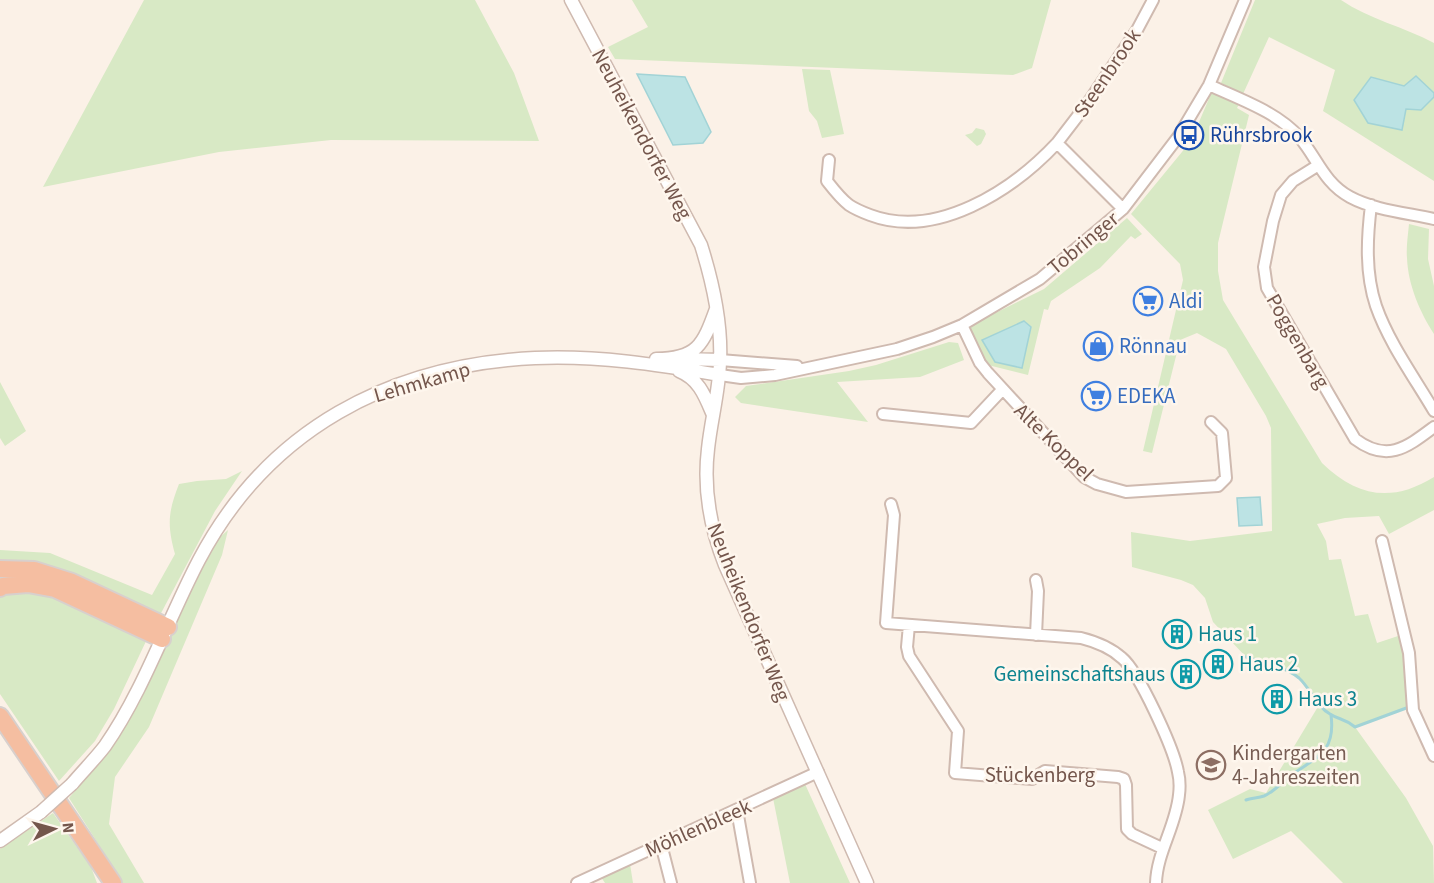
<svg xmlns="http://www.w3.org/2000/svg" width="1434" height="883" font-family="'Source Sans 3',sans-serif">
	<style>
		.green { fill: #d8e9c5 }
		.water { fill: #bce3e4; stroke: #a2d3d6; stroke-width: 1.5 }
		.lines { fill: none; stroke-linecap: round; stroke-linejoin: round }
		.stream { stroke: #a2d3d6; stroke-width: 3 }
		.minor-casing { stroke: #cfbab0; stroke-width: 14 }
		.tertiary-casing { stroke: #cfbab0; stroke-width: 15 }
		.trunk-casing { stroke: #d8d0cd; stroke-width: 20 }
		.minor { stroke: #fff; stroke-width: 10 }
		.tertiary { stroke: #fff; stroke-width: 12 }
		.trunk { stroke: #f5bea1; stroke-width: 16 }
		.tertiary-bridge-casing { stroke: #cfbab0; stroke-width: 15; stroke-linecap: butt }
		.tertiary-bridge { stroke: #fff; stroke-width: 12 }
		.labels { text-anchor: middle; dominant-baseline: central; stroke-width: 5; stroke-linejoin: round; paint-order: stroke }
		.street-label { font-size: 21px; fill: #74564c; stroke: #fef6ed }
		.transit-label { font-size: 21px; fill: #164399; stroke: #fef6ed; text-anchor: start }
		.shop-label { font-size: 21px; fill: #366cbe; stroke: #fef6ed; text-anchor: start }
		.culture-label { font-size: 21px; fill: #0d838f; stroke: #fef6ed; text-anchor: start }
		.education-label { font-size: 21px; fill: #785e54; stroke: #fef6ed; text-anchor: start }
	</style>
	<rect width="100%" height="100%" fill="#fbf1e7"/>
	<path class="green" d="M144 0H475L514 73 539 141 331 140 219 152 43 187Z
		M632 0H1051L1032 68 1013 75 615 59 608 47 648 27Z
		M1255 0H1341C1369 19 1404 27 1434 43V93L1416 76 1404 86 1371 77 1402 129 1406 108 1421 110 1434 97V181L1323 111 1335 70 1269 37 1243 94 1221 83Z
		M802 69 830 70 844 134 822 138 817 121 809 111Z
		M1213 89 1240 102 1237 108 1249 115 1218 243V271L1223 300 1322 463C1357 497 1392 503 1434 477V510L1389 534 1379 516 1345 518 1317 524 1326 541 1329 560 1341 559 1355 616 1368 614 1377 643 1404 634 1409 707 1355 727 1406 798 1433 846 1434 883H1343L1291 831 1233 859 1208 810 1250 789 1266 793 1319 705 1298 678 1273 665 1246 657 1213 622 1205 598 1193 585 1181 580 1132 567 1131 532 1190 541 1272 531 1271 428 1266 416 1226 349 1197 333 1180 340 1152 453 1143 451 1183 280 1180 264 1131 214 1191 141Z
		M976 128 984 130 986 134 981 144 977 146 965 135 972 133Z
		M1127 218 1142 234 1135 239 1131 236 1100 268 1051 301 1048 310 1044 309 1028 375 980 363 963 329 1044 289Z
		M1409 224 1429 229 1428 259 1434 286V334C1420 312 1408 285 1407 258 1406 247 1408 235 1409 224Z
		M949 342 958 343 964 360 920 377 837 382 868 422 741 403 735 397 746 386 849 371 876 365Z
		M0 382 26 431 5 446 0 438Z
		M242 471 215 511 159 617 0 565V550L50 553 152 595 175 554C167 525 168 512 179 484L197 481 226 479Z
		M228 530 222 555 149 727 115 777 109 824 144 883H123L69 798 110 750 152 676 192 587 219 538Z
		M13 589 56 595 148 637 114 709 95 741 59 781 0 694V596Z
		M805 784 850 883H790L773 798Z
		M53 813 91 867 97 883H0V849Z
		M630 864 633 883H605L601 877Z"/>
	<path class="water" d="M637 74 685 77 711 132 703 143 673 145Z
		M1416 76 1434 93V97L1421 110 1406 109 1402 130 1368 123 1354 100 1371 77 1404 86Z
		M1024 321 1031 327 1022 368 995 362 982 340Z
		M1260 497 1262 525 1239 526 1237 498Z"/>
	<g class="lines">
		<path class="stream" d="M1246 657C1262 662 1285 666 1299 678 1311 689 1316 706 1330 714 1339 720 1344 718 1355 727L1409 707
			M1246 800C1251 798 1258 798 1264 796 1274 792 1282 782 1290 776 1316 757 1336 753 1331 715"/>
		<g class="minor-casing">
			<path id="minor" d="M1209 85C1239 99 1278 112 1300 138 1317 158 1324 183 1350 197 1374 210 1407 213 1434 219
				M1057 143 1090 100 1137 30 1153 0
				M829 160 827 181C834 190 840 198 849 205 855 209 862 212 870 215 936 240 1012 191 1057 143L1123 209
				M1317 166 1293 181 1281 195 1273 221 1264 267 1267 288 1355 439C1387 463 1406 448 1434 427
				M1371 205C1367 238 1365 273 1376 306 1389 343 1414 377 1434 411
				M962 325 980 363 988 373 1084 477 1097 484 1126 492 1218 486 1226 478 1222 433 1211 422
				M720 360 797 366
				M720 375 741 378 775 375 897 349 933 337 962 325 1040 279 1123 209 1178 137 1209 85 1245 0
				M883 414 971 423 1002 390
				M891 504 894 515 886 623 1081 638C1097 642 1110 647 1122 658 1139 672 1174 749 1178 772 1180 780 1180 787 1179 795 1176 826 1157 852 1156 883
				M1382 541 1409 653 1413 710 1434 756
				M1036 580 1038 591 1036 635
				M909 625 907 647 909 656 958 731 955 773 1032 779 1045 771 1118 777 1124 779 1126 785 1127 829 1132 834 1162 848
				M737 810 750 883
				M661 844 671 883
				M577 883 818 772"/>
		</g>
		<g class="tertiary-casing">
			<path id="tertiary" d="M571 0 701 245C713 283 722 322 720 362 719 392 711 420 708 449 703 490 710 527 725 565L867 883
				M656 359C697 359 703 345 716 309
				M683 359 720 360
				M679 371C699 379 705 396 713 415
				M72 784C83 771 95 759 105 746 144 690 167 621 199 560 268 429 390 365 535 358 597 355 659 365 720 375
				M0 841 41 812"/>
		</g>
		<g class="trunk-casing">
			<path id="trunk" d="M0 569 34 570 72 582 168 627
				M0 588 3 586 28 584 55 589 162 639
				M0 716 113 883"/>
		</g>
		<use href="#minor" class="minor"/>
		<use href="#tertiary" class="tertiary"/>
		<use href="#trunk" class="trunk"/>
		<g class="tertiary-bridge-casing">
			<path id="tertiary-bridge" d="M41 812 72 784"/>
		</g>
		<use href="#tertiary-bridge" class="tertiary-bridge"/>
	</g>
	<defs>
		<g id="bus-ring" transform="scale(1.5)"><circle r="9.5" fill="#fef6ed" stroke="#1a4fb4" stroke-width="1.5"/><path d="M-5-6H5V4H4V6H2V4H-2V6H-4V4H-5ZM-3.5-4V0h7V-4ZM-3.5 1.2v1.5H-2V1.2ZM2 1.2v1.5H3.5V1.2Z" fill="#1a4fb4"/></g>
		<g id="supermarket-ring" transform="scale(1.5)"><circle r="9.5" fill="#fef6ed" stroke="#3f7fe0" stroke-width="1.5"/><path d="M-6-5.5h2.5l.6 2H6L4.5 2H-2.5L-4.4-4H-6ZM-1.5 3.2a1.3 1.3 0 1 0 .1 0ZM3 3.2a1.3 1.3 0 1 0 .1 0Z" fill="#3f7fe0"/></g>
		<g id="shop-ring" transform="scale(1.5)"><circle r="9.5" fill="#fef6ed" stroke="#3f7fe0" stroke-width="1.5"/><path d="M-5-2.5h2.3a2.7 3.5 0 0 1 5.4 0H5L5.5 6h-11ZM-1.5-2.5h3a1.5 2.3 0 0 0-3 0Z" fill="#3f7fe0"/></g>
		<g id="building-ring" transform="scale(1.5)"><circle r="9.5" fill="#fef6ed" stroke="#0f9aa8" stroke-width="1.5"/><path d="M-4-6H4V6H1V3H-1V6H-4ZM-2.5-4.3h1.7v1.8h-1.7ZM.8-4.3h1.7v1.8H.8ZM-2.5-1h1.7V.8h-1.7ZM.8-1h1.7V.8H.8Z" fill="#0f9aa8"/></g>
		<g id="school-ring" transform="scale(1.5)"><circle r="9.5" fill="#fef6ed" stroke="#8d6e63" stroke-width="1.5"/><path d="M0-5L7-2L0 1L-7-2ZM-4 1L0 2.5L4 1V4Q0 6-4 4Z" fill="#8d6e63"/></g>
	</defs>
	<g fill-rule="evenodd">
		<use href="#bus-ring" x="1189" y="135"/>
		<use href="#supermarket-ring" x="1148" y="301"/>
		<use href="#shop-ring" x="1098" y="346"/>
		<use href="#supermarket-ring" x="1096" y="396"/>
		<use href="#building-ring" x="1177" y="634"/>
		<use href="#building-ring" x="1218" y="664"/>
		<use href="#building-ring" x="1186" y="674"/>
		<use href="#building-ring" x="1277" y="699"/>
		<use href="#school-ring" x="1211" y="765"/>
	</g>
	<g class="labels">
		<g class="street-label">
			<text transform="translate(1107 73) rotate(-56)">Steenbrook</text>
			<text transform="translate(642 134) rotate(62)">Neuheikendorfer Weg</text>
			<text transform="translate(1083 243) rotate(-40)">Tobringer</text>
			<text transform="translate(1298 341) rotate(60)">Poggenbarg</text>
			<text transform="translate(422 382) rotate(-16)">Lehmkamp</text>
			<text transform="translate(1054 442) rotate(44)">Alte Koppel</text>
			<text transform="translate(749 612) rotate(68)">Neuheikendorfer Weg</text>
			<text x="1040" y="775">Stückenberg</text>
			<text transform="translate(698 828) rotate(-24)">Möhlenbleek</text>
		</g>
		<g class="transit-label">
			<text x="1210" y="135">Rührsbrook</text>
		</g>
		<g class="shop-label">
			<text x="1169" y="301">Aldi</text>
			<text x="1119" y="346">Rönnau</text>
			<text x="1117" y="396">EDEKA</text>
		</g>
		<g class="culture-label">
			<text x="1198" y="634">Haus 1</text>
			<text x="1239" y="664">Haus 2</text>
			<text x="1165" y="674" text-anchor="end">Gemeinschaftshaus</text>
			<text x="1298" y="699">Haus 3</text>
		</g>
		<g class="education-label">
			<text x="1232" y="753">Kindergarten<tspan x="1232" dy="24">4-Jahreszeiten</tspan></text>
		</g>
	</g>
	<g transform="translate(54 829) rotate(85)" stroke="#fef6ed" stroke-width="4.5" paint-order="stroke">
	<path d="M0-4.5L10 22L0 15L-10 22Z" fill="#74564c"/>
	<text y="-9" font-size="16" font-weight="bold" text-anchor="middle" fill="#74564c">N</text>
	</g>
</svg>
